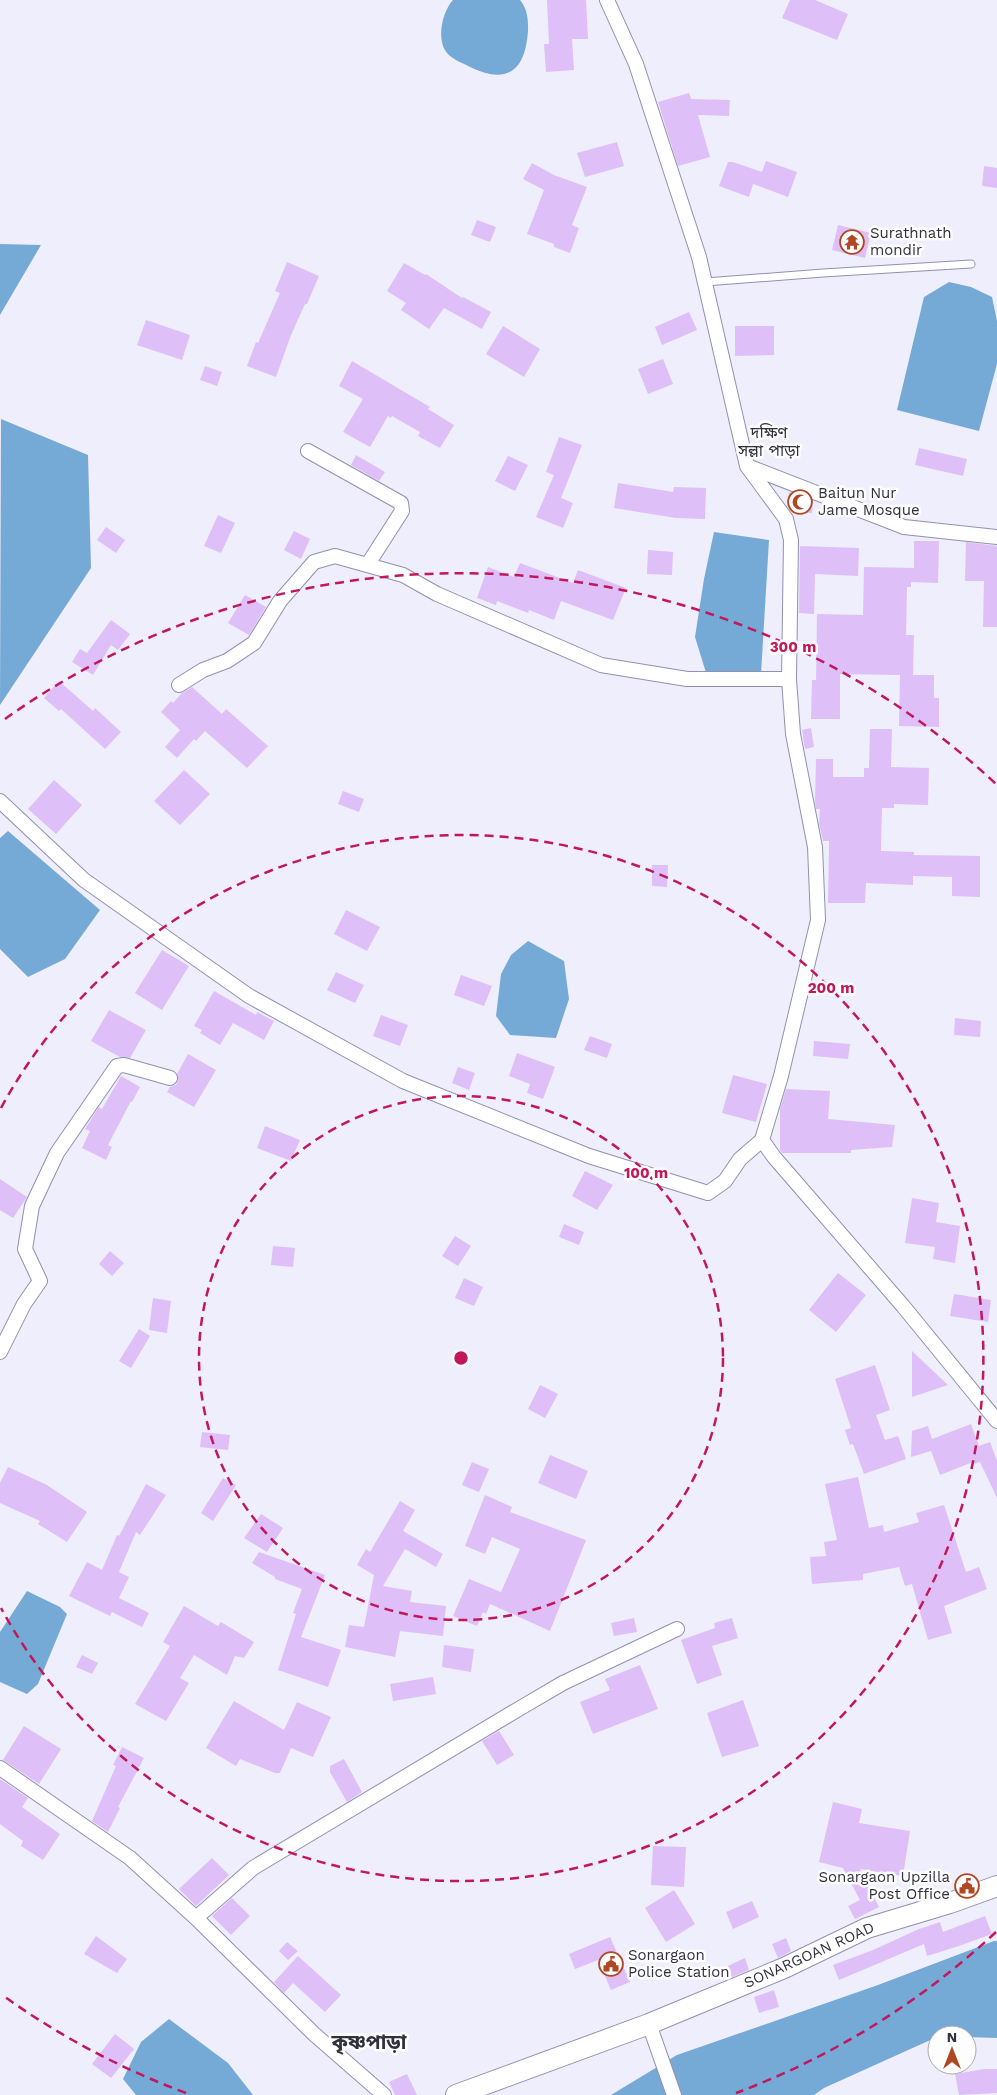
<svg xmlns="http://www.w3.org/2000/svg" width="997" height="2095" font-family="'Work Sans','Noto Sans Bengali',sans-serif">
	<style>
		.water { fill: #75aad6 }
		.building { fill: #dfbff8 }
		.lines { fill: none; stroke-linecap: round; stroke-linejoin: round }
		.lane-casing { stroke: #9290b1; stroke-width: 9 }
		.street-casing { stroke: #9290b1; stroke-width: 16 }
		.secondary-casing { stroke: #9290b1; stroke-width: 22 }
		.lane { stroke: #fff; stroke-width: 7 }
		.street { stroke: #fff; stroke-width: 14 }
		.secondary { stroke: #fff; stroke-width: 20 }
		.ring { fill: none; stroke: #c2185b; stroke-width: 2.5; stroke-dasharray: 9 6 }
		.labels { text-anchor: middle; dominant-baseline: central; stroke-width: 5; stroke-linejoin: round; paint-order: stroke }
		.poi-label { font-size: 15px; fill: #31303e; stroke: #fdfdfd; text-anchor: start }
		.street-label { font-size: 15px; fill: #31303e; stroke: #fdfdfd }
		.neighbourhood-label { font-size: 16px; fill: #31303e; stroke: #fdfdfd }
		.district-label { font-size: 20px; font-weight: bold; fill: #31303e; stroke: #fdfdfd }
		.centre { fill: #c2185b; stroke: #fdfdfd; stroke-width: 2.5 }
		.ring-label { font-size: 15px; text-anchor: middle; font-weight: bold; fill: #c2185b; stroke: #fdfdfd; stroke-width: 5; stroke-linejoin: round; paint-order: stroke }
	</style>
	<rect width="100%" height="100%" fill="#efeefc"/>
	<path class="water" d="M453 0H520C529 10 529 27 527 40 522 76 501 82 470 67 463 63 453 60 447 53 436 40 442 12 453 0Z
		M0 244 41 245 0 315Z
		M949 282 971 287 992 297 997 321V364L979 431 897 410 924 297Z
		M1 419 88 455 91 568 0 705Z
		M714 532 769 540 761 674 707 676 695 637 704 579Z
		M8 831 100 910 65 959 28 977 0 949V838Z
		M528 941 564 961 569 999 556 1038 510 1035 496 1016 501 974 511 955Z
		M27 1591 60 1607 67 1614 38 1684 27 1694 0 1682V1632Z
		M994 1941H997V2038L967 2037V2035H937V2037L824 2088 814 2095H611L677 2055 878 1985Z
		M169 2019 228 2063 253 2095H136L123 2079 141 2042Z"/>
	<path class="building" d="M547 0H586L588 39H572L574 70 546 72 544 44H549Z
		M790 0H815L848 14 837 40 782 18Z
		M689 93 691 99 730 100 729 116 698 115 710 157 678 166 658 102Z
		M617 142 624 166 585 177 577 153Z
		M766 161 797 172 788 197 753 184 749 197 719 186 728 162H733L762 172Z
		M532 163 554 175 587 187 572 225 579 228 570 253 554 247V244L527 234 544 190 523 179Z
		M984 166 997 168V188L982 186Z
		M477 220 496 227 490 242 471 235Z
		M838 225 871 233 865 258 832 250Z
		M287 262 319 276 307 304H305L291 335 276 377 247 366 256 342 258 343 280 293 275 291Z
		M404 263 425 275 426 274 462 298 463 297 491 312 482 329 444 308 429 329 401 310 406 303 387 291Z
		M689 312 697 330 662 345 655 327Z
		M146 320 190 335 182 360 137 345Z
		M503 326 540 349 524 377 486 354Z
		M735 326H774V355L735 356Z
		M663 359 673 384 648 394 638 369Z
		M352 361 430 407 428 409 454 425 440 448 418 436 420 432 392 416 391 418 388 416 370 447 343 432 363 399 339 386Z
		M205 366 222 372 217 386 200 380Z
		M559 437 582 445 561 498 573 503 563 528 536 517 554 475 546 472Z
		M919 448 967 459 963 476 915 465Z
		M356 455 385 472 379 481 351 465Z
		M508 456 528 465 515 491 495 481Z
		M618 483 673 492 674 487 706 488 705 519 676 518 614 508Z
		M789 492 813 501 812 513 790 510 787 505Z
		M218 515 235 523 221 553 204 546Z
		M106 527 125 540 116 553 97 540Z
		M294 531 310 539 301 559 284 550Z
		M914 541H939L938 583 911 582V587H907L906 635H914L913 675H934V698H939V727L899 726 900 675 840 674V719H811L812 680H816L817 614 863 615 864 567 914 568Z
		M966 542 997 546V627H983L984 581H965Z
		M800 546 859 548 858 576 815 574 814 614 799 613Z
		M648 550 673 552 672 575 647 574Z
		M520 563 573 583 578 570 626 588 613 620 561 601 554 620 529 610 528 613 497 601 496 605 477 598 488 567 514 577Z
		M245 595 266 607 249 635 228 623Z
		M111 620 130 634 118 650 111 645 93 675 72 662 80 649 87 653Z
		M59 681 93 711 95 708 121 732 105 749 61 709 59 711 44 698Z
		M192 687 222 714 226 709 268 746 247 768 205 731 196 741 194 739 177 758 165 747 180 730 161 712 171 701 173 703 182 693Z
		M811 728 814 747 805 749 802 730Z
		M870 729H892L891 767 929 768 928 805 894 804V808H882L881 851 914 852V855L980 856V897L952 896V877L913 876V885L866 883 865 903H828L829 841H823L819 823 820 809H816L815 802 816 759H833V777H864V768H869Z
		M184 770 210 794 180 825 154 801Z
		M54 780 82 805 56 834 28 809Z
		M343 791 364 799 359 812 338 804Z
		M652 865H668L667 887 652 886Z
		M346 910 380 927 367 951 334 934Z
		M162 950 189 966 162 1010 135 993Z
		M336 972 364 985 355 1003 327 990Z
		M461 975 492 986 484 1006 454 995Z
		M214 991 256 1015 257 1012 274 1021 264 1040 233 1023 220 1045 200 1033 202 1030 194 1026Z
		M109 1010 146 1030 130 1058 120 1057 91 1041Z
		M381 1015 408 1025 400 1046 373 1036Z
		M955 1018 981 1021 980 1037 954 1035Z
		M590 1036 612 1044 607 1058 584 1050Z
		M814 1041 850 1044 848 1059 813 1056Z
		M517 1053 555 1067 543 1099 527 1093 530 1084 509 1076Z
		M188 1054 216 1070 194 1107 167 1092 170 1087 176 1085 178 1081 177 1074Z
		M458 1067 475 1073 469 1090 452 1083Z
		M733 1075 767 1084 756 1122 722 1113Z
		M121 1076 140 1087 132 1102 131 1101 108 1145 112 1147 106 1160 82 1148 90 1131 85 1129 99 1107 102 1109Z
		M786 1089 830 1091 828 1119 895 1125 892 1147 851 1150V1153H782L780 1150V1109Z
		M265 1126 300 1140 291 1161 257 1148Z
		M585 1171 613 1185 597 1210 572 1196Z
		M0 1179 27 1197 13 1218 0 1210Z
		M912 1198 939 1203 936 1222 960 1226 955 1263 933 1259 935 1247 905 1243Z
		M564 1224 584 1232 579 1245 559 1237Z
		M455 1236 471 1246 458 1266 442 1256Z
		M273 1246 295 1248 293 1267 271 1265Z
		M110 1251 124 1263 112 1276 99 1264Z
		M838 1273 866 1295 836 1332 809 1310Z
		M464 1278 483 1287 474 1306 455 1298Z
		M954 1294 991 1300 988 1322 950 1316Z
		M153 1298 171 1301 167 1333 149 1330Z
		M139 1329 150 1336 131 1368 119 1361Z
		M912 1351 948 1385 912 1397Z
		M875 1365 890 1410 876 1415 885 1440 898 1436 906 1459 864 1474 853 1444 850 1445 845 1430 851 1428 835 1379Z
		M540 1385 558 1394 545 1418 528 1409Z
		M971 1424 979 1446 990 1442 997 1461V1498L980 1462 974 1464 973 1462 940 1475 931 1451 911 1457 912 1431 928 1426 932 1439Z
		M202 1432 230 1435 228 1450 200 1447Z
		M550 1455 588 1471 576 1499 538 1483Z
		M472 1462 489 1469 479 1492 462 1485Z
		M8 1467 47 1485 87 1512 67 1542 38 1524 40 1521 0 1503V1483Z
		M858 1477 869 1528 883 1525 884 1532 919 1522 916 1513 944 1505 966 1572 979 1567 987 1589 944 1606 952 1633 928 1640 912 1584 905 1586 899 1567 863 1574V1580L812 1584 810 1557 826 1556 824 1542 837 1540 825 1484Z
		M223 1478 236 1485 213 1521 201 1513Z
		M146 1484 166 1495 140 1535 136 1532 119 1572 129 1577 119 1598 149 1613 142 1627 112 1612 110 1616 69 1596 87 1562 102 1570 117 1535 119 1536Z
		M485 1495 512 1507 510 1512 586 1540 550 1631 490 1604 486 1614 483 1612 477 1626 453 1616 469 1579 501 1592 520 1549 492 1537 485 1554 465 1546Z
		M400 1501 415 1510 403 1531 443 1554 436 1567 405 1549 383 1586 412 1591 410 1602 446 1606 443 1636 400 1631 395 1657 345 1647 349 1625 364 1627 374 1575 357 1565 366 1549 370 1552Z
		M261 1514 283 1528 267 1552 244 1538Z
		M259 1552 325 1575 301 1637 341 1650 328 1687 278 1670 296 1614 293 1613 302 1589 275 1579V1577L252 1563Z
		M184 1606 218 1626 221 1622 254 1642 244 1658 235 1656 227 1675 194 1655 180 1678 189 1683 166 1721 135 1704 170 1646 163 1642Z
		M634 1618 637 1632 614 1636 611 1623Z
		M732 1618 738 1638 712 1646 722 1675 697 1684 681 1640 715 1628 714 1623Z
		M444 1645 474 1649 471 1672 442 1667Z
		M82 1655 98 1663 92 1674 76 1667Z
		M640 1665 658 1709 593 1734 580 1702 610 1690 605 1679Z
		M433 1677 436 1694 393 1701 390 1684Z
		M743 1700 759 1746 722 1757 707 1713Z
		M234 1701 284 1730 297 1702 331 1717 313 1757 291 1748 280 1773H275L240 1759 236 1766 206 1748Z
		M24 1726 61 1749 39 1784 3 1760Z
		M499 1731 514 1755 497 1765 482 1741Z
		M122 1747 144 1758 118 1807 120 1808 108 1832 92 1821 116 1766 113 1765Z
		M344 1759 362 1792 347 1802 330 1772V1766Z
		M0 1779 28 1798 22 1807 60 1834 43 1860 21 1846 23 1841 0 1824Z
		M833 1802 862 1809 859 1823 910 1831 903 1876 860 1869 879 1907 855 1919 848 1906 860 1900 843 1868 819 1862Z
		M653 1846 686 1847 684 1887 651 1885Z
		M212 1858 229 1875 196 1906 179 1889Z
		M674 1890 695 1924 666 1942 645 1908Z
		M232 1898 250 1916 231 1935 212 1916Z
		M752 1901 759 1917 733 1929 726 1912Z
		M985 1916 992 1934 959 1946 927 1956 924 1944 839 1980 833 1965 873 1950 919 1929 940 1922 943 1932Z
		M96 1936 127 1959 117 1973 84 1954Z
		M610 1937 630 1982 611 1990 598 1960 575 1969 569 1954Z
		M786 1938 791 1951 778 1958 772 1944Z
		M287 1942 298 1951 288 1960 279 1951Z
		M298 1956 341 1995 325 2012 293 1983 284 1993 274 1982Z
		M745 1958 749 1970 732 1977 728 1966Z
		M774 1990 779 2007 759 2013 754 1997Z
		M115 2034 134 2049 111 2078 92 2064Z
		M984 2069H997V2093L959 2095 955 2074Z
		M407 2074 417 2095H395L389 2082Z"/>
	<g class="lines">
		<g class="lane-casing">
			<path id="lane" d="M705 282 823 273 971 264"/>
		</g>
		<g class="street-casing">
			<path id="street" d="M607 0 636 64 699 257 747 466 786 519 791 540 789 679 793 734 815 847 818 920 781 1076 762 1140 774 1157 903 1306 997 1421
				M308 451 401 503 402 511 368 564
				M747 466 904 527 997 537
				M179 685 203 670 227 661 254 643 280 601 314 562 335 556 403 575 437 594 601 665 687 679H789
				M0 801 84 880 249 996 403 1081 589 1156 708 1193 725 1181 740 1159 762 1140
				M0 1352 24 1304 40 1281 25 1249 32 1206 57 1153 117 1066 124 1065 170 1078
				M0 1768 130 1858 196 1918 314 2034 384 2095
				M196 1918 253 1868 522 1707 563 1683 677 1629
				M649 2024 674 2095"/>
		</g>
		<g class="secondary-casing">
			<path id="secondary" d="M456 2095 649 2024 784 1968 867 1928 950 1903 997 1886"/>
		</g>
		<use href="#lane" class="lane"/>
		<use href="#street" class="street"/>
		<use href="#secondary" class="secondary"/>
	</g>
	<g class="ring">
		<circle cx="461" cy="1358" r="262"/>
		<path d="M1 1108A523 523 0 1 1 1 1608"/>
		<path d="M996 1932A785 785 0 0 1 736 2093M186 2093A785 785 0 0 1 5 1997M5 719A785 785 0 0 1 996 784"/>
	</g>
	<defs>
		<g id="temple-ring" transform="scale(1.25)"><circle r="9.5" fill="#fdfdfd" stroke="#ae4722" stroke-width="1.5"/><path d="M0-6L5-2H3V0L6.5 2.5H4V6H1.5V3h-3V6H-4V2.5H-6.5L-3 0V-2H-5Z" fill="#ae4722"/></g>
		<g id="mosque-ring" transform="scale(1.25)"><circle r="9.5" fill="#fdfdfd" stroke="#ae4722" stroke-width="1.5"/><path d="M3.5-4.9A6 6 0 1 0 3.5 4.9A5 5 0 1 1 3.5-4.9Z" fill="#ae4722"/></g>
		<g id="civic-ring" transform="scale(1.25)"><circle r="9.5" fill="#fdfdfd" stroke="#ae4722" stroke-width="1.5"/><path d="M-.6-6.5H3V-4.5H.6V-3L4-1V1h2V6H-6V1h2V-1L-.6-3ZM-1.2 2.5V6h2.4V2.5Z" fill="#ae4722"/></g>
	</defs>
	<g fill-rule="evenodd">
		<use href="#temple-ring" x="852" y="242"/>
		<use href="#mosque-ring" x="800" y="502"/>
		<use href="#civic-ring" x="967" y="1886"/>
		<use href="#civic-ring" x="611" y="1964"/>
	</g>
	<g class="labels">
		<g class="poi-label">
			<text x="870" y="233">Surathnath<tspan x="870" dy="17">mondir</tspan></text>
			<text x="818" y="493">Baitun Nur<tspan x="818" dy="17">Jame Mosque</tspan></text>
			<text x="950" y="1877" text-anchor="end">Sonargaon Upzilla<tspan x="950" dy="17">Post Office</tspan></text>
			<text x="628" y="1955">Sonargaon<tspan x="628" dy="17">Police Station</tspan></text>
		</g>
		<g class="street-label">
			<text transform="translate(809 1955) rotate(-24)">SONARGOAN ROAD</text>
		</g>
		<g class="neighbourhood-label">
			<text x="769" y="432">দক্ষিণ<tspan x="769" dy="18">সল্লা পাড়া</tspan></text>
		</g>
		<g class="district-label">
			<text x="369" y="2042">কৃষ্ণপাড়া</text>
		</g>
	</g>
	<circle cx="461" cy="1358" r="8" class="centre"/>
	<g class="ring-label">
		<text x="793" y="652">300 m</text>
		<text x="831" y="993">200 m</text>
		<text x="646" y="1178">100 m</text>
	</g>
	<g transform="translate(952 2050)"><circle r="24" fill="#fdfdfd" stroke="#ababb1"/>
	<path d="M0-4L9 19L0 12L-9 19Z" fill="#ae4722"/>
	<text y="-8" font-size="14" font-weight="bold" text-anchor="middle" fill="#31303e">N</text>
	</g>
</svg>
